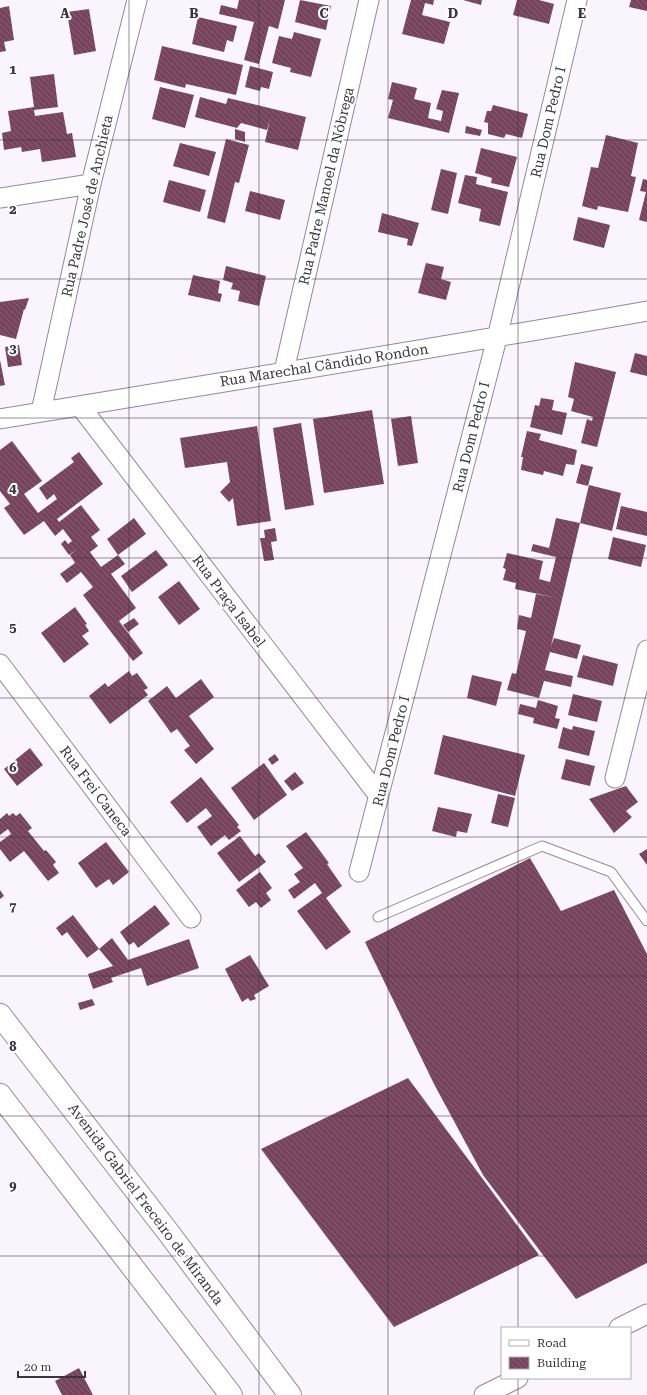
<svg xmlns="http://www.w3.org/2000/svg" width="647" height="1395" font-family="'Roboto Serif',serif">
	<style>
		.building { fill: url(#building-back-hatch) }
		.lines { fill: none; stroke-linecap: round; stroke-linejoin: round }
		.lane-casing { stroke: #95889a; stroke-width: 11 }
		.street-casing { stroke: #95889a; stroke-width: 21 }
		.secondary-casing { stroke: #95889a; stroke-width: 24 }
		.lane { stroke: #fff; stroke-width: 9 }
		.street { stroke: #fff; stroke-width: 19 }
		.secondary { stroke: #fff; stroke-width: 22 }
		.grid { fill: none; stroke: #3a343c; stroke-width: 1; stroke-opacity: 0.55 }
		.labels { text-anchor: middle; dominant-baseline: central; stroke-width: 4; stroke-linejoin: round; paint-order: stroke }
		.street-label { font-size: 14px; fill: #3a343c; stroke: #fff }
		.grid-label { font-size: 13px; text-anchor: middle; font-weight: bold; fill: #3a343c; stroke: #fff; stroke-width: 4; stroke-linejoin: round; paint-order: stroke }
	</style>
	<defs>
		<pattern id="building-back-hatch" width="6" height="6" patternUnits="userSpaceOnUse"><rect width="6" height="6" fill="#77445e"/><path d="M-1 5l2 2M0 0l6 6M5-1l2 2" fill="none" stroke="#865d72"/></pattern>
	</defs>
	<rect width="100%" height="100%" fill="#faf5fd"/>
	<path class="building" d="M239 0H285L278 29 269 26 259 64 244 60 254 22 219 14 221 5 237 9Z
		M300 0 331 6 326 30 295 22Z
		M411 0H434L433 5 425 3 422 15 450 22 444 44 402 34Z
		M463 0H482L481 5Z
		M517 0H539L554 4 549 24 513 15Z
		M631 0H647V11L629 7Z
		M9 6 14 40 4 42 6 51 0 52V8Z
		M89 9 96 51 74 55 67 12Z
		M198 17 237 26 233 42 227 40 224 52 192 44Z
		M294 32 321 39 311 77 290 72 291 68 272 63 279 36 292 39Z
		M162 46 243 65 236 95 186 84 185 88 154 80Z
		M250 66 273 72 269 89 261 87 260 91 245 87Z
		M54 74 58 107 34 110 35 116 63 112 67 134 72 133 76 157 42 162 40 149 22 152 21 147 4 150 2 133 11 131 8 111 34 107 30 77Z
		M392 82 417 88 414 99 431 103 428 118 441 121 443 111 436 109 442 90 459 93 449 133 388 118 393 100 388 99Z
		M160 87 194 95 185 128 152 119Z
		M200 97 226 104 228 98 306 117 298 150 265 142 270 119 267 130 241 123 237 128 195 117Z
		M493 105 528 114 522 138 506 134 504 138 488 134V123L484 122 487 111H491Z
		M466 126 482 130 480 136 465 133Z
		M235 129 245 132V142L235 139Z
		M606 135 638 143 631 176 636 177 628 212 598 206 597 210 582 206 591 167 598 168Z
		M226 139 249 145 239 183 235 182 225 223 207 218Z
		M180 143 216 152 209 176 173 166Z
		M481 148 517 157 509 187 491 183 492 178 475 173Z
		M441 169 457 173 448 214 431 210Z
		M465 175 477 177 476 184 508 192 500 226 479 221 481 209 458 203Z
		M643 179 647 180V222L639 220 646 192 640 191Z
		M169 180 206 190 200 212 163 202Z
		M250 191 285 200 280 220 245 211Z
		M382 213 419 223 412 246 407 245 408 239 378 232Z
		M578 217 610 225 604 248 573 240Z
		M426 263 444 267 441 279 451 282 446 300 418 293Z
		M226 266 266 276 259 306 238 301 240 291 231 289 233 283 223 280Z
		M193 275 220 281 218 293 222 294 220 302 188 295Z
		M29 298 25 310 24 309 16 339 0 335V302Z
		M19 345 22 365 8 367 5 347Z
		M635 353 647 356V376L630 372Z
		M0 360 5 385 0 386Z
		M575 362 616 372 597 447 581 443 587 419 592 421 593 417 571 411 574 399 568 397Z
		M541 398 554 400 552 410 567 413 562 435 530 427 535 405 539 406Z
		M372 410 384 484 324 493 313 419Z
		M411 416 418 463 398 466 391 419Z
		M301 423 314 505 285 510 273 428Z
		M257 426 271 521 237 526 233 498 229 502 220 492 230 482 227 462 185 468 180 438Z
		M527 431 541 434 539 440 577 450 574 465 566 464 563 476 544 471 543 475 521 470 523 457H521Z
		M12 441 42 481 24 494 38 513 57 499 54 494 47 500 39 488 74 462 71 458 79 452 103 484 57 519 59 522 81 505 100 530 91 537 98 546 90 552 101 567 118 555 125 564 111 574 136 608 119 621 143 653 133 661 83 595 93 587 81 572 67 583 60 574 75 563 70 555 77 549 69 555 61 544 65 540 68 544 72 541 63 529 55 536 44 521 24 535 4 508 10 504 0 491V450Z
		M581 464 593 467 588 486 576 483Z
		M589 485 621 493 612 531 580 523Z
		M621 506 647 512V536L616 529Z
		M134 518 146 534 118 555 107 539Z
		M556 518 580 523 551 646 554 638 581 645 577 659 550 652 545 670 573 676 571 687 544 681 539 698 507 690 512 673 516 674 526 631 517 629 519 615 531 618 536 594 557 598 515 589 516 583 503 580 506 569 503 568 507 553 543 561 539 579 550 582 556 557 531 551 533 544 549 548Z
		M275 528 277 541 271 542 274 560 264 561 260 538H265L264 530Z
		M613 537 646 545 641 567 608 559Z
		M156 550 168 565 132 592 121 576Z
		M179 581 200 609 179 625 158 597Z
		M75 607 87 624 85 625 89 631 82 636 89 644 64 663 41 633Z
		M134 618 139 624 128 632 123 625Z
		M583 655 618 664 613 686 577 677Z
		M129 671 132 676 137 673 148 688 144 690 148 695 110 724 89 696 105 683 108 687Z
		M472 675 502 682 496 706 467 698Z
		M201 679 214 697 189 716 214 749 196 764 184 750 190 746 177 729 171 733 148 701 167 686 176 698Z
		M573 694 602 701 597 722 568 715Z
		M538 700 558 706 555 718 560 719 557 729 533 723 534 718 518 714 520 704 536 708Z
		M573 726 595 731 589 756 558 748 563 727 572 730Z
		M443 735 525 755 515 796 434 774Z
		M30 748 43 765 17 786 4 769Z
		M275 754 279 760 272 765 268 759Z
		M566 759 595 766 590 786 561 779Z
		M264 763 287 795 254 820 231 788Z
		M295 772 304 783 292 791 284 781Z
		M201 777 239 825 237 827 241 831 229 840 225 835 211 846 197 827 212 816 206 808 187 823 170 802Z
		M626 786 638 802 626 811 632 817 614 833 589 799Z
		M498 794 515 798 508 827 491 823Z
		M438 807 472 814 467 833 457 831 456 837 432 831Z
		M7 813 9 816 13 813 16 816 20 813 32 828 28 831 44 851 46 850 56 862 53 865 59 873 48 881 24 851 10 862 0 849V842L11 834 8 829 0 835V819Z
		M306 832 329 863 327 864 342 886 326 898 351 932 326 950 297 911 322 893 315 883 294 899 288 890 300 882 294 874 303 868 286 846Z
		M240 836 255 856 259 853 266 862 239 882 217 853Z
		M106 842 129 872 113 885 109 879 96 888 78 863Z
		M647 849V865L639 854Z
		M530 858 561 911 614 890 647 954V1263L576 1299 483 1175 434 1084 365 942Z
		M260 872 272 888 266 893 271 900 261 908 256 902 249 907 236 890Z
		M0 890 4 896 0 899Z
		M155 905 170 924 138 948 134 942 129 945 120 932Z
		M73 915 99 949 87 958 67 932 62 936 56 928Z
		M112 938 128 960 189 939 199 968 147 986 141 968 111 978 113 982 93 989 88 974 113 966 99 949Z
		M250 955 269 986 254 995 256 999 250 1001 248 998 242 1002 225 969Z
		M92 999 95 1005 80 1010 78 1003Z
		M408 1078 539 1255 394 1327 261 1149Z
		M79 1368 93 1395H62L55 1381Z"/>
	<g class="lines">
		<g class="lane-casing">
			<path id="lane" d="M378 917 542 846 611 872 647 921"/>
		</g>
		<g class="street-casing">
			<path id="street" d="M0 198 91 184
				M284 371 369 0
				M80 406 379 796
				M41 412 91 184 137 0
				M0 419C216 383 432 349 647 311
				M0 664 191 918
				M615 778 647 650
				M359 872 497 338 577 0
				M619 1328 647 1314
				M484 1395 518 1378"/>
		</g>
		<g class="secondary-casing">
			<path id="secondary" d="M0 1015 168 1232 290 1395
				M0 1095 231 1395"/>
		</g>
		<use href="#lane" class="lane"/>
		<use href="#street" class="street"/>
		<use href="#secondary" class="secondary"/>
	</g>
	<path class="grid" d="M129 0V1395M259 0V1395M388 0V1395M518 0V1328M0 140H647M0 279H647M0 418H647M0 558H647M0 698H647M0 837H647M0 976H647M0 1116H647M0 1256H647M518 1378V1395"/>
	<g class="labels">
		<g class="street-label">
			<text transform="translate(548 122) rotate(-77)">Rua Dom Pedro I</text>
			<text transform="translate(326 186) rotate(-77)">Rua Padre Manoel da Nóbrega</text>
			<text transform="translate(87 206) rotate(-77)">Rua Padre José de Anchieta</text>
			<text transform="translate(324 365) rotate(-9)">Rua Marechal Cândido Rondon</text>
			<text transform="translate(471 437) rotate(-76)">Rua Dom Pedro I</text>
			<text transform="translate(229 601) rotate(53)">Rua Praça Isabel</text>
			<text transform="translate(391 751) rotate(-76)">Rua Dom Pedro I</text>
			<text transform="translate(96 791) rotate(53)">Rua Frei Caneca</text>
			<text transform="translate(146 1204) rotate(53)">Avenida Gabriel Freceiro de Miranda</text>
		</g>
	</g>
	<g class="grid-label">
		<text x="65" y="18">A</text>
		<text x="194" y="18">B</text>
		<text x="324" y="18">C</text>
		<text x="453" y="18">D</text>
		<text x="582" y="18">E</text>
		<text x="13" y="74">1</text>
		<text x="13" y="214">2</text>
		<text x="13" y="353">3</text>
		<text x="13" y="493">4</text>
		<text x="13" y="632">5</text>
		<text x="13" y="772">6</text>
		<text x="13" y="911">7</text>
		<text x="13" y="1051">8</text>
		<text x="13" y="1190">9</text>
	</g>
	<rect x="501" y="1327" width="130" height="52" fill="#ffffff" stroke="#b0aeb1"/>
	<rect x="509" y="1340" width="20" height="6" fill="#ffffff" stroke="#b0aeb1"/>
	<text x="537" y="1347" font-size="12" fill="#3a343c">Road</text>
	<rect x="509" y="1357" width="20" height="12" fill="url(#building-back-hatch)" stroke="#b0aeb1"/>
	<text x="537" y="1367" font-size="12" fill="#3a343c">Building</text>
	<path d="M18 1371v6h67v-6" fill="none" stroke="#3a343c" stroke-width="2"/>
	<text x="24" y="1371" font-size="12" fill="#3a343c" stroke="#ffffff" stroke-width="3" paint-order="stroke">20 m</text>
</svg>
